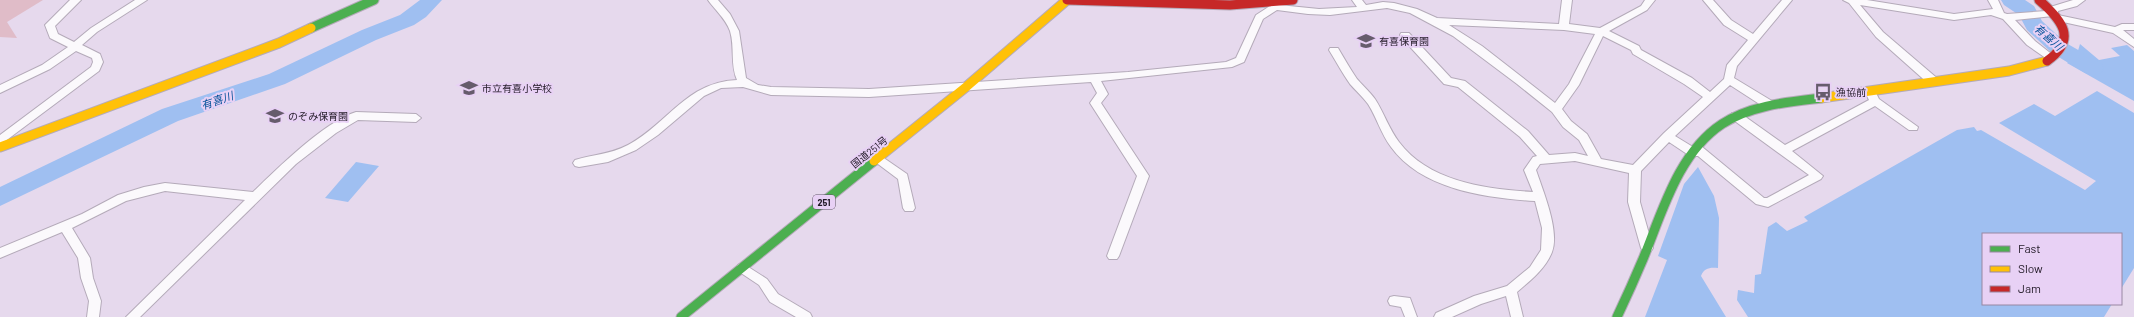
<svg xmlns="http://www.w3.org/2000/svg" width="2134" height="317" font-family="Barlow,'Noto Sans JP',sans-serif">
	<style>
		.green { fill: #e0bcc8 }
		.water { fill: #9fbff1 }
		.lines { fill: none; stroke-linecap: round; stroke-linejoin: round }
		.river { fill: #9fbff1; fill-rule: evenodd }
		.street-casing { stroke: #b4aab9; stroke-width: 2 }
		.fast-casing { stroke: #b4aab9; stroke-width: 11 }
		.slow-casing { stroke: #b4aab9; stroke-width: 11 }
		.jam-casing { stroke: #b4aab9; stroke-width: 11 }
		.street { fill: #fbf9fc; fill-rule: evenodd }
		.fast { stroke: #4caf50; stroke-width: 9 }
		.slow { stroke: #ffc107; stroke-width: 9 }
		.jam { stroke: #c62828; stroke-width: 9 }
		.labels { text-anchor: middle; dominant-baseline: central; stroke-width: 4; stroke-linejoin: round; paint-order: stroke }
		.shield { fill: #e8d1f5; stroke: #5d5064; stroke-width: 1 }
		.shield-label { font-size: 9px; font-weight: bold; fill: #211926 }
		.poi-label { font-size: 10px; fill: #211926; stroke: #e8d1f5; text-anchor: start }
		.street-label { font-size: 10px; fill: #211926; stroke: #e8d1f5 }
		.water-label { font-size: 11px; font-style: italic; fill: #04529a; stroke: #e8d1f5 }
	</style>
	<rect width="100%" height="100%" fill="#e6d9ed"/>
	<path class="green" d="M0 0H43L7 22 17 38 0 37Z"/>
	<path class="water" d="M2080 44 2099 60 2120 56 2111 48 2127 45 2134 51V101L2067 63 2077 54Z
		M2097 91 2134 113V268L2121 289V234H1983V304H2112L2104 317H1748L1737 300 1738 290 1754 293 1755 275 1761 274 1768 227 1776 222 1787 231 1808 221 1804 217 1957 130 1974 127 1977 131 1981 130 2085 190 2096 181 1999 123 2034 104 2055 116Z
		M356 162 379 166 348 202 325 198Z
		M1698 167 1714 196 1719 218 1718 268C1710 267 1704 268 1701 276L1726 317H1645L1667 260 1658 256 1684 184Z"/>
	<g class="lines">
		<path class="river" d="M420 0H442L426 17 414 25 376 40 285 84 178 121 0 206V187L162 109 269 74 362 30 400 15Z
			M2001 0H2025L2034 6 2042 21 2066 43 2101 63 2104 68 2101 73 2093 75 2085 73 2052 53 2027 30 2019 15 2004 5Z"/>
		<g class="street-casing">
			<path id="street" d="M70 0H81L55 26 58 34 74 42 91 28 135 0H147L97 32 82 45 100 54 103 62 99 71 0 145V135L91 67 93 62 92 58 76 51 50 69 0 93V85L42 65 68 47 50 38 45 25Z
				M708 0H718L730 14 739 31 746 78 758 85 771 87 869 89 1128 72 1226 62 1236 58 1256 15 1270 6 1268 3 1273 0 1276 1 1279 5 1319 9 1357 7 1352 0H1362L1366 5 1383 2 1394 3 1417 9 1437 18 1559 24 1562 0H1572L1569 24 1600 28 1641 6 1645 0H1655L1647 10 1609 31 1639 46 1641 50 1692 78 1710 92 1724 79 1727 65 1748 40 1724 25 1703 0H1713L1731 20 1753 34 1782 0H1792L1737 66 1734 78 1772 101 1773 104 1772 107H1764L1730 85 1675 136 1693 147 1697 145 1701 146 1764 198H1767L1809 175 1732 119 1731 116 1732 113H1740L1785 145 1869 100 1865 92 1870 88 1874 89 1879 99 1918 127 1917 130H1909L1875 106 1792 151 1823 176 1821 179 1768 207 1756 204 1698 156H1690L1669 142 1641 171 1640 202 1653 248 1651 251H1643L1641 248 1628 202 1629 173 1575 161 1540 164 1536 170C1543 191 1560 231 1552 252 1546 268 1530 281 1517 292L1523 317H1511L1506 296 1481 304 1452 317H1434L1436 313 1474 296 1507 286 1530 267 1541 250 1542 228 1535 201C1487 198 1422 190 1391 147 1381 134 1377 118 1368 104 1363 97 1356 91 1350 84 1342 73 1336 61 1329 50L1330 48H1338C1344 58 1350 69 1357 79 1363 86 1370 92 1375 99 1384 113 1389 129 1399 142 1429 182 1486 189 1533 192L1524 170 1533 157 1537 156 1520 137 1458 87 1444 84 1401 37 1400 35 1401 33H1409L1451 78 1465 81 1528 131 1549 155 1575 153 1588 156 1579 140 1563 127 1552 112 1517 84 1453 36 1410 13 1387 8 1330 15 1308 14 1277 10 1263 19 1244 62 1232 67 1101 81 1108 94 1101 103 1149 176 1119 256 1117 259H1109L1107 256 1137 176 1090 103 1097 93 1091 82 869 97 771 95 743 87 721 88 704 96 658 135 636 150 608 162 579 167 575 166 573 163 575 160C594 154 609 155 628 145 669 123 686 82 737 80 730 65 735 47 730 31 725 18 715 10 708 0ZM1449 25 1564 30 1595 34 1569 84 1555 103 1482 46ZM1603 36 1631 50 1633 54 1684 84 1703 97 1664 133 1633 165 1601 159 1587 134 1571 121 1562 109 1579 85Z
				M1843 0H1867L1954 14 1993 9 1988 0H1998L2004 13 2007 14 2046 11 2047 8 2073 0H2085L2077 6 2058 11V15L2115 27 2122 24H2134V30H2123L2134 39V47L2113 33 2054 20 2053 16 2015 20 2035 41 2054 56 2055 58 2050 61 2027 45 2003 19 1991 15 1954 20 1860 5 1883 32 1938 79 1939 82 1934 86 1930 85 1876 37 1849 3Z
				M356 112 416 114 421 118 416 122 358 120 336 133 296 164 140 317H126L245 200 165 191 126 201 72 228 90 258 93 278 101 301 99 317H87L89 301 81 278 78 258 62 232 0 258V248L82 214 118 195 144 187 165 183 253 192C277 169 324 122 356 112Z
				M878 154 907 174 915 208 913 211H905L903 208 898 179 874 161 873 158 874 155Z
				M742 263 767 279 778 294 810 313 812 317H796L770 302 759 285 738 271 736 268 738 265Z
				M1394 296 1410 298 1417 317H1405L1401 307 1390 305 1388 301 1390 297Z"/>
		</g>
		<g class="fast-casing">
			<path id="fast" d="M311 28 374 0
				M681 317 874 161
				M1617 317C1626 298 1635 278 1643 259 1662 213 1678 153 1722 124 1751 105 1788 102 1821 98"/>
		</g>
		<g class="slow-casing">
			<path id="slow" d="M1821 98 2009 71 2047 61
				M0 147 279 43 311 28
				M874 161 966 87 1067 0"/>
		</g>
		<g class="jam-casing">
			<path id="jam" d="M1067 0 1230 5 1293 0
				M2039 0C2062 20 2078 39 2047 61"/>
		</g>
		<use href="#street" class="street"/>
		<use href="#fast" class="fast"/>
		<use href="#slow" class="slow"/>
		<use href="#jam" class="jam"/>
	</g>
	<defs>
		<g id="school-bare" transform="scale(1.38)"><path d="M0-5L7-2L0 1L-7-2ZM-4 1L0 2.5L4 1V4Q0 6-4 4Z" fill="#665c6c" stroke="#e8d1f5" stroke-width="2.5" paint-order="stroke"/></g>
		<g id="bus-bare" transform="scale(1.38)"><path d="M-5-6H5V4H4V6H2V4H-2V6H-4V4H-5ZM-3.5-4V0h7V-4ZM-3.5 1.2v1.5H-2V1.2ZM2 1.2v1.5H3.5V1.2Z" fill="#665c6c" stroke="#e8d1f5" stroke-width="2.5" paint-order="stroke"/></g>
	</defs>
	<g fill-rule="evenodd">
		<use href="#school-bare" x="1366" y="41"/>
		<use href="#school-bare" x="469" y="88"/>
		<use href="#bus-bare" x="1823" y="92"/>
		<use href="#school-bare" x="275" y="116"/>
	</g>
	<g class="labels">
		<rect class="shield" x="813" y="195" width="22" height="14" rx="3"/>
		<g class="shield-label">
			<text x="824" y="202">251</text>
		</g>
		<g class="poi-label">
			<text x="1379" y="41">有喜保育園</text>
			<text x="482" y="88">市立有喜小学校</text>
			<text x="1836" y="92">漁協前</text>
			<text x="288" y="116">のぞみ保育園</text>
		</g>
		<g class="street-label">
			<text transform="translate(869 152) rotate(-39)">国道251号</text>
		</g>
		<g class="water-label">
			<text transform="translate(2049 37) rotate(41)">有喜川</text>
			<text transform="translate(217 100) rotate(-19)">有喜川</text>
		</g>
	</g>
	<rect x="1982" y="233" width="140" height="72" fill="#e8d1f5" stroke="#9887a2"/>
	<rect x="1990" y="246" width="20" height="6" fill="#4caf50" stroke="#9887a2"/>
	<text x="2018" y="253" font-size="12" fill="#211926">Fast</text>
	<rect x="1990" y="266" width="20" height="6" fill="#ffc107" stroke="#9887a2"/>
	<text x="2018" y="273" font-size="12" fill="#211926">Slow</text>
	<rect x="1990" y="286" width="20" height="6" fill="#c62828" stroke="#9887a2"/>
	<text x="2018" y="293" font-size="12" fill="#211926">Jam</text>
</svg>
